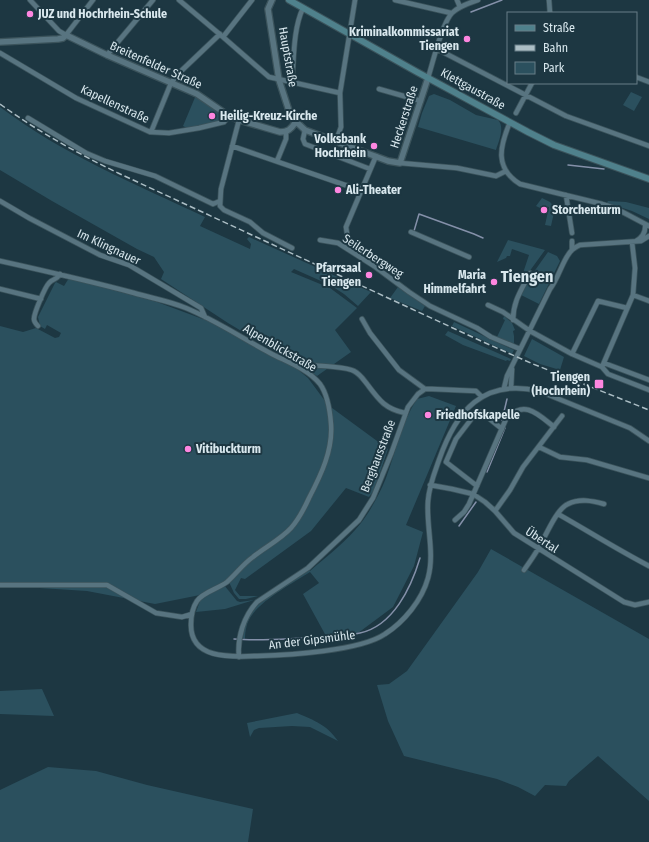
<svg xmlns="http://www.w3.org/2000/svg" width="649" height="842" font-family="'Fira Sans Condensed',sans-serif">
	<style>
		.green { fill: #2b505e }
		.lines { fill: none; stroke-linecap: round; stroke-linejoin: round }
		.stream { stroke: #8490a9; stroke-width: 1.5 }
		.minor-casing { stroke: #3b535b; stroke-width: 6 }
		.tertiary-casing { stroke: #3b535b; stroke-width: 8 }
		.secondary-casing { stroke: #3b535b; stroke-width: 8 }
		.minor { stroke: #587480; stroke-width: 4.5 }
		.tertiary { stroke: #587480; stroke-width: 5.5 }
		.secondary { stroke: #4f818c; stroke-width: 6 }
		.rail { stroke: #acbec5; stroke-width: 1.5; stroke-dasharray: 6 3; stroke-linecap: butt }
		.poi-dot { fill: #fe86e0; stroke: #1d3742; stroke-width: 1.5 }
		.labels { text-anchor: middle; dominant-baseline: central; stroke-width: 4; stroke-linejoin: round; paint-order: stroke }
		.poi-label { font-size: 12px; font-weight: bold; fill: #d9e8ee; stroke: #1d3742; text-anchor: start }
		.street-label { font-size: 12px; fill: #d9e8ee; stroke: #1d3742 }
		.district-label { font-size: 16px; font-weight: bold; fill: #d9e8ee; stroke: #1d3742 }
	</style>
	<rect width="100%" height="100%" fill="#1d3742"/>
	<path class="green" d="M631 92 642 97 634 111 623 105Z
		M434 94 450 100 476 115 498 120C505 127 499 141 496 150L418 127 422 113 429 96Z
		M196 95 223 116 221 121 189 129 183 126Z
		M0 107C62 154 135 184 205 217L200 226 250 249 251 244 247 239 249 237 371 292 358 306 344 294 330 285 294 269 291 272 330 288 357 308 335 330 351 352 317 376 228 323 161 279 164 272 154 257 137 249 52 201 0 170Z
		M542 198 550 202 555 208 551 226 545 225 549 207 541 206 540 208 536 206Z
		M608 201 626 202 649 208V219L632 211 607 203Z
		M508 240 545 250 529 272 523 273 529 255 512 249 510 256H507L506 258 497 262Z
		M548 252 557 256 560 261 539 304 521 295 531 276Z
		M69 278 157 302 208 321 297 369 308 378 328 405 388 449 374 490 369 497 346 488 311 531 245 579 241 578 235 590 240 596H258L246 599H239L234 593 229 582 224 585 237 601 240 602 254 600 225 609 196 612 200 601V595L155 604 87 591 8 586 0 588V326L23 332 36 328 55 338 59 337 61 333 47 325 45 329 40 326 38 317 55 283 56 282 64 286Z
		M398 287 425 306 422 311 390 298Z
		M504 316 512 323 515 330 513 331 514 336V345L497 337 505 320 503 319Z
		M454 322 514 350 512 354 452 326Z
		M448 331 511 359 510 361 507 360 506 361 463 345 445 335Z
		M532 339 564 357 560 370 540 364 524 356Z
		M429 396 456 406 406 525 423 532 414 566 393 607 358 633 326 636 303 594 319 583 310 572C293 583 263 599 252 615 247 621 245 631 245 639L242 638 246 620 258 603 308 569 310 571C326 557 348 540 361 523 371 510 380 493 386 478 396 451 401 423 417 399Z
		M491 549 649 639V801L598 756 569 781 566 786 545 785 535 796 518 787 497 779 404 756 388 721 377 685 389 684 407 671 478 572Z
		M42 689 54 716 0 714V691Z
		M297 713C315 721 326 724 338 741L310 727 292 726 259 728 254 730 250 737 247 723Z
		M48 767 96 771 147 785 253 809 248 842H0V790Z"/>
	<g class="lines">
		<path class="stream" d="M471 12 502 0
			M568 165 604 169
			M414 231 419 214 474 234 483 238
			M502 420 507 399
			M487 472 505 428
			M459 526 476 502
			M234 639C258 641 281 639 305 638 323 637 342 637 360 633 393 626 411 588 420 558"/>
		<g class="minor-casing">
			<path id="minor" d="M30 0 59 31 66 35 93 0
				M179 0 223 37 269 77 340 93
				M395 0 451 13
				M457 0 460 7
				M549 0 550 13
				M223 37 252 0
				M437 49 566 116 649 146
				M0 53 76 98 150 132 169 133 199 128 224 122 229 116
				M107 55 153 0
				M636 77 649 82
				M428 78C433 62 442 23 452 13 459 6 469 3 478 0
				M292 82C294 59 293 29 303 8
				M379 89 421 101
				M516 113 532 83
				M28 118 86 153 105 161 155 176 213 204 220 201
				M239 120 221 189 220 206 224 210 250 222 263 233 292 248
				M510 122C500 146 494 168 520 184L602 204 615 208 649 226
				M305 130 303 139 305 144 370 169
				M151 132 171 83 178 74 220 34
				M336 141 341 127 340 93 355 0
				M232 146 345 185 361 189
				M277 161 286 139V132
				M400 163 457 168 496 176 506 171
				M566 195 572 233
				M0 201 29 218 100 255 129 265 201 308 205 317
				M411 232 469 257
				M320 240 338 243 374 266 409 292 430 306 477 328 491 337 520 349
				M348 240 346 227 376 156
				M636 241C643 237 646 231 645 224
				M572 249V241
				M0 261C45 271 89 281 134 293 151 298 169 301 186 308 215 320 242 338 270 353 287 362 308 369 320 384 328 395 330 411 331 424 333 450 321 475 309 498 304 509 299 519 291 528 280 540 265 547 253 557 243 564 236 574 227 582 218 589 203 592 197 601 193 607 191 617 191 624 190 660 232 657 257 656 289 655 360 651 385 634 404 622 422 600 428 578 435 553 426 526 428 501 429 486 434 474 439 460 456 411 483 378 539 391L630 428 649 441
				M0 289 41 299
				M633 295 649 301
				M488 305 503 312 530 331 572 354 602 367 608 374 649 390
				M362 319 370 333 399 370 425 389
				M513 320C513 301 522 289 530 273
				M38 326C36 324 34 322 34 319 34 313 45 287 49 283 53 278 56 281 60 274
				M572 354 598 301 627 308
				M604 363 649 380
				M296 365C308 365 344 366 354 371 360 374 363 379 367 384 379 400 385 409 405 413
				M602 367 633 295 635 268 632 242
				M504 388 507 376 550 289C559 278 563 258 572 250 574 248 578 246 580 245L641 241 649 236
				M511 388 512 369
				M539 447 560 457 587 460 649 478
				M430 485 452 489 473 494 485 502 495 511 514 533 624 602 635 605 649 602
				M477 486 446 462 456 439 476 413 481 412 502 429
				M495 511 510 490 523 467 562 416
				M558 514C588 531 618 550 649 566
				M455 520 464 512 469 504 506 419C524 399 538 414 554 427
				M524 570C529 563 534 556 538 549 545 538 556 509 568 504 580 498 593 501 604 504
				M0 585H107L156 613 182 617 192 614
				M239 657C237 637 244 616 257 602L308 568 359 520 373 498 391 454 408 407 418 394 425 389H432L476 391 482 397"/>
		</g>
		<g class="tertiary-casing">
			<path id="tertiary" d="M272 0 268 9 279 80 291 117 305 130 388 161 400 163 428 78
				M0 42 58 39 63 38 66 35 107 55 197 94 229 116 239 120 280 132C288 132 291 129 295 123"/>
		</g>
		<g class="secondary-casing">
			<path id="secondary" d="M289 0 417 72 528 132 554 145 649 179"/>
		</g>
		<use href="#minor" class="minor"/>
		<use href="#tertiary" class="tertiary"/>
		<use href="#secondary" class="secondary"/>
		<path class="rail" d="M0 104C37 131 77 153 118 173L481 341 533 364 649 410"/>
	</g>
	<g class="poi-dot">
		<circle cx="30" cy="14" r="4"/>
		<circle cx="467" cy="39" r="4"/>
		<circle cx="212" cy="116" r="4"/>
		<circle cx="374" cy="146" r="4"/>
		<circle cx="338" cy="190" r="4"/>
		<circle cx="544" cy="210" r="4"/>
		<circle cx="369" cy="275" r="4"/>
		<circle cx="494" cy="282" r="4"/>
		<rect x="594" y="379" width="10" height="10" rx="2"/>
		<circle cx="428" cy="415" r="4"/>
		<circle cx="188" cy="449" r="4"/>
	</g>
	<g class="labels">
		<g class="poi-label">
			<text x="38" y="14">JUZ und Hochrhein-Schule</text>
			<text x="459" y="32" text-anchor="end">Kriminalkommissariat<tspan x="459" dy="14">Tiengen</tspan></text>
			<text x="220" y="116">Heilig-Kreuz-Kirche</text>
			<text x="366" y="139" text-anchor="end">Volksbank<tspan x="366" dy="14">Hochrhein</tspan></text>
			<text x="346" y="190">Ali-Theater</text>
			<text x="552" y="210">Storchenturm</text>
			<text x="361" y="268" text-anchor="end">Pfarrsaal<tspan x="361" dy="14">Tiengen</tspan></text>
			<text x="486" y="275" text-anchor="end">Maria<tspan x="486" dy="14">Himmelfahrt</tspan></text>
			<text x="590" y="377" text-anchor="end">Tiengen<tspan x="590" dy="14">(Hochrhein)</tspan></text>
			<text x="436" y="415">Friedhofskapelle</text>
			<text x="196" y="449">Vitibuckturm</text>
		</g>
		<g class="street-label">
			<text transform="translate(288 57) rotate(80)">Hauptstraße</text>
			<text transform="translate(156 65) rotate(24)">Breitenfelder Straße</text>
			<text transform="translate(473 89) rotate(29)">Klettgaustraße</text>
			<text transform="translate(115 104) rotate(25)">Kapellenstraße</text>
			<text transform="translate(404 117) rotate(-72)">Heckerstraße</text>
			<text transform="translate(109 247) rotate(25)">Im Klingnauer</text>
			<text transform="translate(373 256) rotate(33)">Seilerbergweg</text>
			<text transform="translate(280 348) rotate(30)">Alpenblickstraße</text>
			<text transform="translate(378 456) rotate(-69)">Berghausstraße</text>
			<text transform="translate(542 540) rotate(33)">Übertal</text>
			<text transform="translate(312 640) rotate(-7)">An der Gipsmühle</text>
		</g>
		<g class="district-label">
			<text x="527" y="276">Tiengen</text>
		</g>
	</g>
	<rect x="507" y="12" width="130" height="72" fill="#1d3742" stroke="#687e87"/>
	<rect x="515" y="25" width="20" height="6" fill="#4f818c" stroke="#687e87"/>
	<text x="543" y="32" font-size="12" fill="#d9e8ee">Straße</text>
	<rect x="515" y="45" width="20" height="6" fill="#acbec5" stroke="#687e87"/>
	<text x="543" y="52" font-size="12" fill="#d9e8ee">Bahn</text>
	<rect x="515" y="62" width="20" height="12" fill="#2b505e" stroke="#687e87"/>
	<text x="543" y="72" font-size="12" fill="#d9e8ee">Park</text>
</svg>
